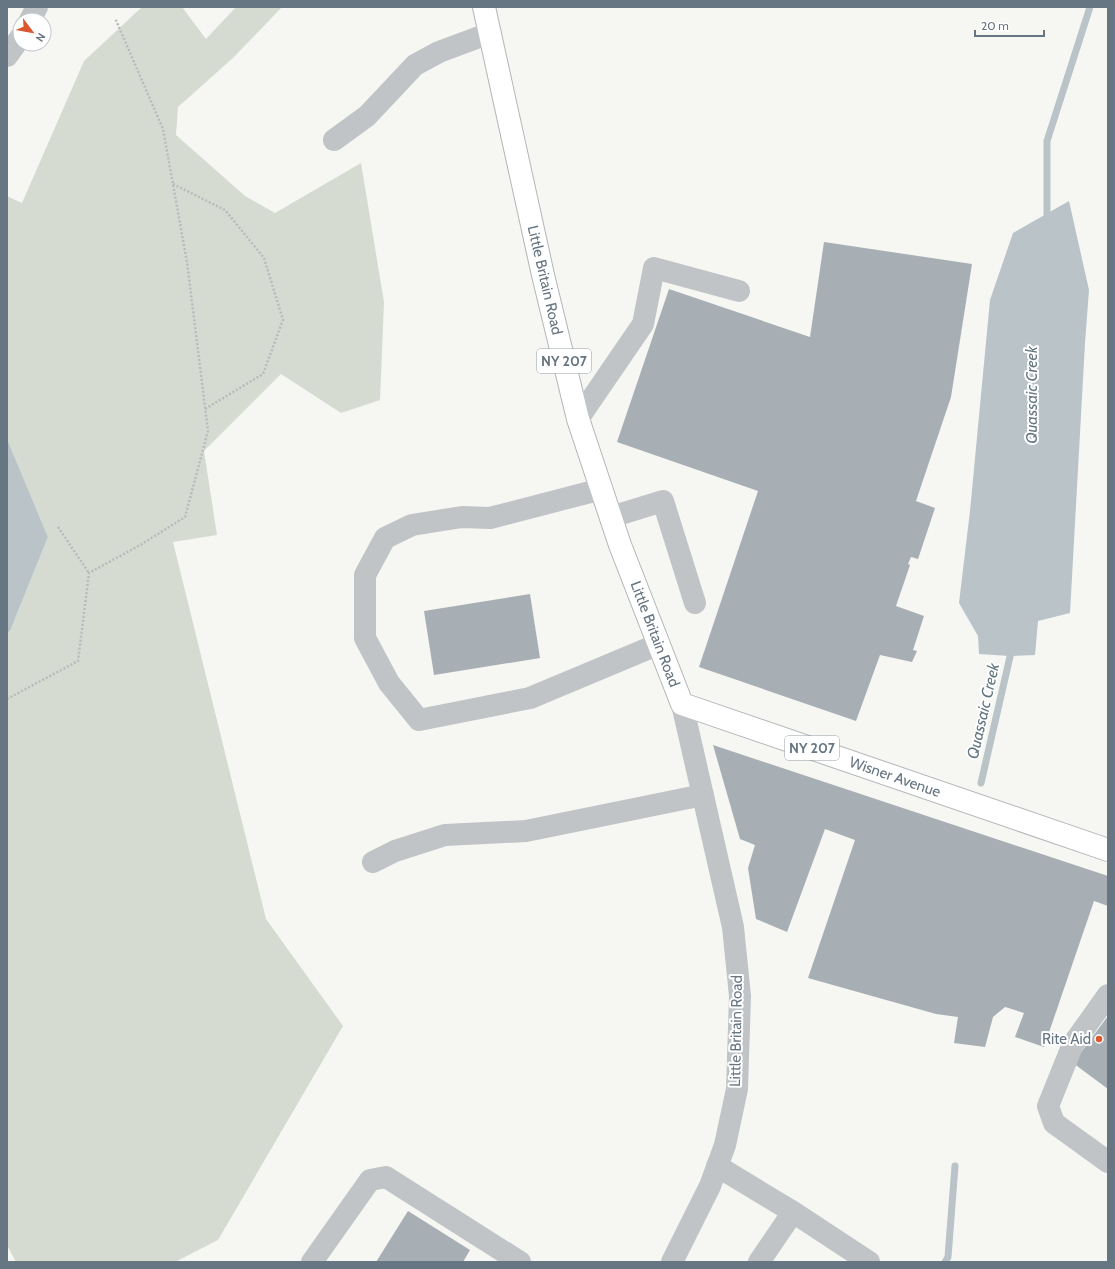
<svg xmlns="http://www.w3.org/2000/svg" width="1115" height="1269" font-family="Cabin,sans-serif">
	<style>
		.green { fill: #d6dbd2 }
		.water { fill: #b9c3c8 }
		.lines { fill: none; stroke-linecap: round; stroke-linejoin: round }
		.stream { stroke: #b9c3c8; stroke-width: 7 }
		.building { fill: #a7afb4 }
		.major-casing { stroke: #b1b6ba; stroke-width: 24 }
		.path { stroke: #b8bbbd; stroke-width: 2.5; stroke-dasharray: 2 2; stroke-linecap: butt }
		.minor { stroke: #c0c4c7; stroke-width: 22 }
		.major { stroke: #fff; stroke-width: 22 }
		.poi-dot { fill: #da572f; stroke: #fff; stroke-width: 1.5 }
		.labels { text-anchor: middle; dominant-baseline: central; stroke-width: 4; stroke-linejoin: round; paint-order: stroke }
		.shield { fill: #fff; stroke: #959fa8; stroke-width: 1 }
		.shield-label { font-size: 14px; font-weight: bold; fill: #677683 }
		.street-label { font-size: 15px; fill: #677683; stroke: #fff }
		.poi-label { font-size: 15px; fill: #677683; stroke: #fff; text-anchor: end }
		.water-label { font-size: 16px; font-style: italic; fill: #63777f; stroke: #fff }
	</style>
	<rect width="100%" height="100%" fill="#f6f6f3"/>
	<path class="green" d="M142 7H182L206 39 236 7H282L234 57 178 107 176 135 245 196 275 213 361 163 384 302 380 400 341 413 281 374 204 451 217 535 173 542 266 919 343 1026 218 1240 175 1262H16L7 1245V633L10 631 48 537 7 439V196L22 203 84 61Z"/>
	<path class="water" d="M1069 201 1089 290 1085 343 1070 613 1038 621 1035 655 1010 656 979 654 978 636 959 603 970 511 990 300 1013 233Z
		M7 439 48 537 10 631 7 633Z"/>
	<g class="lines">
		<path class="stream" d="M1047 222V141L1090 7
			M981 783 1012 648
			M945 1262 948 1257 955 1166"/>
	</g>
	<path class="building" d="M824 242 972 264 951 397 916 501 935 508 918 559 911 557 908 564 910 565 896 606 924 616 913 650 917 651 912 662 880 655 856 721 699 667 758 491 617 442 669 289 810 337Z
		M530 594 540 658 434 675 424 611Z
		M713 745 1108 876V906L1094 901 1044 1047 1015 1037 1024 1013 1005 1007 993 1017 985 1047 954 1043 958 1017 936 1014 808 978 855 840 825 829 787 932 756 919 748 868 755 845 740 839Z
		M1108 1016V1089L1073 1063Z
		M408 1211 470 1250 463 1262H376Z"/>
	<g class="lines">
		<g class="major-casing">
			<path id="major" d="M484 7 543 275 578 419 620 545 682 704 1108 850"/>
		</g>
		<path class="path" d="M173 184 225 210 264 258 283 320 263 374 205 409
			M58 527 89 573
			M7 699 78 661 89 573 142 544 185 517 208 431 187 262 163 129 115 18"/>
		<path class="minor" d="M30 20 37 7
			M7 56 20 38
			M334 140 367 116 415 65 439 52 490 33
			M578 419 643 324 654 268 739 291
			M602 489 490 518 462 517 412 525 385 538 365 575V638L389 683 419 720 530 698 659 644
			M611 517 663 501 695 603
			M373 862 395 851 445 835 526 831 703 795
			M1108 995 1073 1044 1048 1106 1054 1123 1108 1162
			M717 1166 793 1212 869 1262
			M312 1262 370 1180 386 1177 520 1262
			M672 1262 710 1186 725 1145 737 1089 740 996 733 927 682 704
			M759 1262 793 1212"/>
		<use href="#major" class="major"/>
	</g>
	<circle class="poi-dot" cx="1099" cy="1039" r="4"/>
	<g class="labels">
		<g class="shield">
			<rect x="537" y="349" width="54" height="24" rx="3"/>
			<rect x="785" y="736" width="54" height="24" rx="3"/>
		</g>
		<g class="shield-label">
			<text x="564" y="361">NY 207</text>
			<text x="812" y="748">NY 207</text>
		</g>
		<g class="street-label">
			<text transform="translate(545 280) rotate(77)">Little Britain Road</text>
			<text transform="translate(655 634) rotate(69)">Little Britain Road</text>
			<text transform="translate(895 777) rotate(19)">Wisner Avenue</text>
			<text transform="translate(736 1031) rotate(-89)">Little Britain Road</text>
		</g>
		<g class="poi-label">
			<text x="1091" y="1039">Rite Aid</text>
		</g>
		<g class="water-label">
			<text transform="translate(1031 395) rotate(-90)">Quassaic Creek</text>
			<text transform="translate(983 711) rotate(-77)">Quassaic Creek</text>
		</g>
	</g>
	<rect width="1115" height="1269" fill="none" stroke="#677683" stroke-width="16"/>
	<g transform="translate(32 32) rotate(122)"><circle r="19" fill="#ffffff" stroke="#c2c8cd"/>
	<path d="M0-3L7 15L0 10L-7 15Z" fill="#da572f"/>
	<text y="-6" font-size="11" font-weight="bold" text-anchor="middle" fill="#677683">N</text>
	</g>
	<path d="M975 30v6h69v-6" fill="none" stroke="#677683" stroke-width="2"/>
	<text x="981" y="30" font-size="12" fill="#677683" stroke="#ffffff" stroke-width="3" paint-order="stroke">20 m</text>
</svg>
